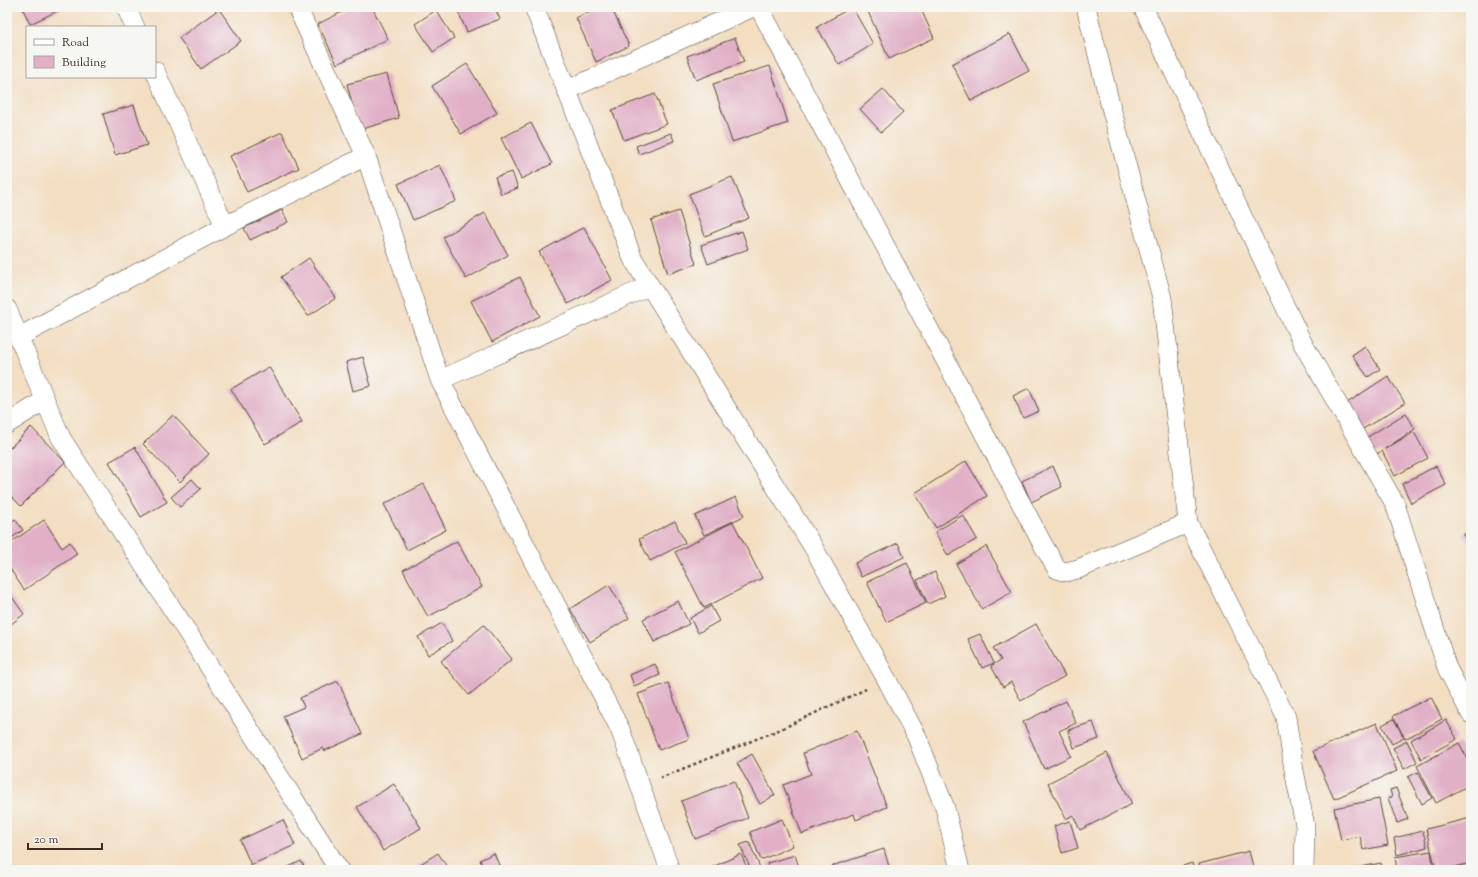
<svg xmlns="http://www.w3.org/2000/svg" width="1478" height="877" font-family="'Sorts Mill Goudy',serif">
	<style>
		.building { fill: #e1b0c7 }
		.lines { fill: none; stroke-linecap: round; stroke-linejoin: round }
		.street-casing { stroke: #574537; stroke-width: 20 }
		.path { stroke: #574537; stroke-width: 2.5; stroke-dasharray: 3 3; stroke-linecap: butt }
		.street { stroke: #fff; stroke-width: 19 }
	</style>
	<rect width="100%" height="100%" fill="#f6f6f2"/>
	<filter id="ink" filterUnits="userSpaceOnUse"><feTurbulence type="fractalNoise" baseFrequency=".025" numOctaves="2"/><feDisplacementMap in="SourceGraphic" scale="8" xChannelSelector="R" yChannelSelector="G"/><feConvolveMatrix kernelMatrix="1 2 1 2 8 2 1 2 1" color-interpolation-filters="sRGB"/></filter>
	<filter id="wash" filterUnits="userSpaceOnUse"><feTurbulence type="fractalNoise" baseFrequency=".012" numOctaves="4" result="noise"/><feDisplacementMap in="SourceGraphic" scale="16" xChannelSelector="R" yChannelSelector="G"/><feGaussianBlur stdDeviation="0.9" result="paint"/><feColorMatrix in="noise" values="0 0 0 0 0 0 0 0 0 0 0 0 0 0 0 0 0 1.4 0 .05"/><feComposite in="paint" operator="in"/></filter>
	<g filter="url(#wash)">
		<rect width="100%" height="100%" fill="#f3dec2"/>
		<g id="blocks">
			<path class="building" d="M22 7H66L30 24Z
				M352 7H372L388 39 337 64 318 24Z
				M456 7H494L500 19 467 32Z
				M598 7H611L629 46 596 62 576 18Z
				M852 7 873 44 839 65 817 27Z
				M866 7H920L934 38 889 59Z
				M219 9 241 41 201 69 179 38Z
				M436 10 454 38 433 52 415 24Z
				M1010 34 1029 71 971 101 952 64Z
				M735 38 744 62 696 80 687 56Z
				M467 64 497 113 461 134 432 86Z
				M770 66 788 123 732 142 713 84Z
				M387 74 399 118 359 130 347 84Z
				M883 89 903 112 881 132 860 109Z
				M655 94 667 124 624 140 612 110Z
				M134 105 147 145 115 155 103 114Z
				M531 123 552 164 521 179 501 138Z
				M282 132 299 168 247 192 230 156Z
				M671 133 674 141 639 154 636 146Z
				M440 165 456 201 413 220 398 184Z
				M512 172 518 188 501 194 495 177Z
				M732 177 749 218 705 236 689 194Z
				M282 210 288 222 250 240 244 228Z
				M679 211 696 264 668 274 651 220Z
				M485 213 508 255 466 279 443 237Z
				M584 227 612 280 568 304 539 252Z
				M742 231 748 249 708 264 701 245Z
				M309 258 336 298 308 316 281 277Z
				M520 277 540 316 492 342 471 301Z
				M1365 346 1380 369 1368 377 1352 355Z
				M363 357 371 386 353 391 346 362Z
				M269 367 302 422 265 444 231 389Z
				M1388 376 1405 403 1363 429 1347 403Z
				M1029 388 1039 411 1023 418 1013 396Z
				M1406 413 1415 429 1385 449 1414 432 1428 458 1395 476 1382 451 1376 454 1366 438Z
				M173 415 209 454 180 482 143 444Z
				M31 427 65 462 21 506 7 492V451Z
				M135 447 167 502 141 517 109 462Z
				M966 461 987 496 936 528 915 493Z
				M1053 466 1062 487 1031 502 1022 481Z
				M1436 466 1446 485 1411 503 1402 484Z
				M192 479 201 489 180 507 171 497Z
				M424 484 446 530 407 550 384 504Z
				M736 497 744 516 704 535 695 516Z
				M963 515 977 539 948 556 935 532Z
				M15 519 23 530 7 541V525Z
				M44 520 62 548 70 542 77 554 24 590 7 564V545Z
				M675 521 685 543 650 561 639 539Z
				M733 522 762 578 704 608 675 552Z
				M1471 529V547L1463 535Z
				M457 541 482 587 428 617 403 570Z
				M898 543 904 557 861 577 855 563Z
				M986 546 1012 592 982 609 956 564Z
				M907 563 926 603 886 622 867 582Z
				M935 572 945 596 928 604 917 580Z
				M609 585 629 618 590 642 570 609Z
				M7 590 24 614 10 625 7 621Z
				M678 601 689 624 654 642 643 619Z
				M711 606 719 621 698 633 690 618Z
				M442 623 452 641 428 655 418 637Z
				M1036 624 1065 676 1021 701 1011 682 1003 687 991 666 1001 660 993 648Z
				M484 625 512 659 469 695 441 661Z
				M980 634 994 663 982 668 968 639Z
				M655 664 660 675 634 686 630 675Z
				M338 681 362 734 324 751 323 748 302 758 283 716 304 707 300 698Z
				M668 683 689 739 659 750 638 694Z
				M1431 697 1442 719 1405 739 1393 716Z
				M1066 701 1076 723 1059 731 1071 756 1044 769 1023 722Z
				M1394 719 1404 738 1392 744 1382 725Z
				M1446 720 1457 739 1421 759 1411 740Z
				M1093 722 1099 739 1074 748 1068 730Z
				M1377 723 1397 771 1334 799 1313 751Z
				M857 731 887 807 856 820 854 814 802 834 783 785 811 774 803 753Z
				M1407 741 1417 762 1404 769 1393 748Z
				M1459 743 1471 765V784L1436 803 1417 766Z
				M1107 753 1132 804 1080 830 1073 815 1066 819 1048 783Z
				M752 754 775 795 760 804 737 763Z
				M1418 772 1432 798 1422 804 1408 777Z
				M734 781 748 818 695 839 681 801Z
				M394 784 421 828 383 851 357 807Z
				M1396 788 1408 819 1397 823 1388 798 1392 797 1390 790Z
				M1379 799 1388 845 1363 850 1360 836 1341 840 1334 808Z
				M1471 818V863L1442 870H1436L1426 829Z
				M782 819 793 846 761 860 750 832Z
				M283 820 295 845 251 865 240 840Z
				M1070 821 1078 848 1062 853 1054 826Z
				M1423 831 1427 847 1397 855 1394 838Z
				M749 842 761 870H751L740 845Z
				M884 849 890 870H834L832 866Z
				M1249 851 1254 870H1201L1199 864Z
				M1431 851 1434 870H1397L1395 857Z
				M438 853 449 870H411Z
				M494 853 501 870H484L480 860Z
				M741 854 748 870H706Z
				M795 855 800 870H769L767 863Z
				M301 861 306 870H282Z
				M1192 863 1194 870H1181L1180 867Z
				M1381 863 1382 870H1350V869Z"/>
		</g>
	</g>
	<g filter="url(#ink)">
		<use href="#blocks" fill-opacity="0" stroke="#574537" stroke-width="1"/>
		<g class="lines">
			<g class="street-casing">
				<path id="street" d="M126 7 135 27
					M297 7 366 156 440 380 620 729 670 870
					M534 7 633 259 812 545 887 680 916 735 945 808 960 870
					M759 7 1042 543 1057 569 1066 572 1078 569 1188 523
					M1086 7 1108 96 1162 298 1188 523 1286 717 1294 770 1305 826 1304 870
					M1143 7 1302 342 1395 504 1447 668 1471 714
					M155 71 225 226
					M567 90 753 7
					M7 309 61 438 186 630 339 870
					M19 337 225 226 366 156
					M440 380 649 286
					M7 424 45 400"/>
			</g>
			<path class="path" d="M660 778 781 729 866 689"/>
			<use href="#street" class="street"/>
		</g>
	</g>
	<rect width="1478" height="877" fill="none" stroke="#f6f6f2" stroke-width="24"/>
	<rect x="26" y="26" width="130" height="52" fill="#f6f6f2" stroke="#aba49d"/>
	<rect x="34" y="39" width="20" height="6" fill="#ffffff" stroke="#aba49d"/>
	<text x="62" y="46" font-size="12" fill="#3b2a1e">Road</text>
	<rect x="34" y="56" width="20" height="12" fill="#e1b0c7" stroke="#aba49d"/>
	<text x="62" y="66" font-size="12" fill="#3b2a1e">Building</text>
	<path d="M28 843v6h74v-6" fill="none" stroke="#3b2a1e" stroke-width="2"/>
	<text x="34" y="843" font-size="12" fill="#3b2a1e" stroke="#f6f6f2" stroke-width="3" paint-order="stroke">20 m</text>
</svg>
